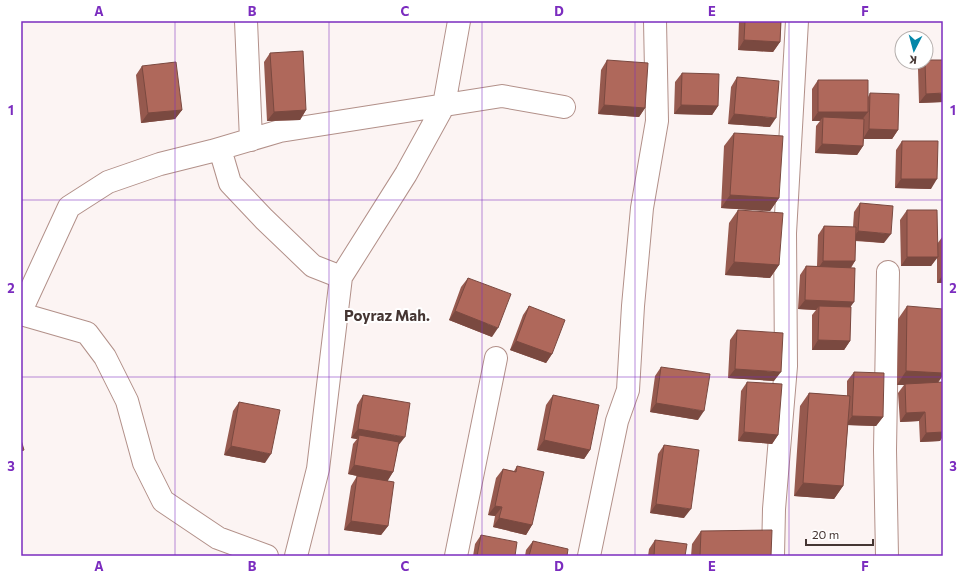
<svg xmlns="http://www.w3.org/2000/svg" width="964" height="577" font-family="Commissioner,sans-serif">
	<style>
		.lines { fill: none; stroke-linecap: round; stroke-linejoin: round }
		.street-casing { stroke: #b29089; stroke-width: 24 }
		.street { stroke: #fff; stroke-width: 22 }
		.wall { fill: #96594e }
		.shaded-wall { fill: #7a4940 }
		.building { fill: #af685b; stroke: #7a4940 }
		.grid { fill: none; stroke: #7b2cbf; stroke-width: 1; stroke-opacity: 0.55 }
		.labels { text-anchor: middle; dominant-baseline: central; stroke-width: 4; stroke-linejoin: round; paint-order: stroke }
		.district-label { font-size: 15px; font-weight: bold; fill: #453633; stroke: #fff }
		.neatline { fill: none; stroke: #7b2cbf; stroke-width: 1.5 }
		.grid-label { font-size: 13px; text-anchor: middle; font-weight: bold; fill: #7b2cbf }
	</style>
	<rect width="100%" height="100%" fill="#fcf4f3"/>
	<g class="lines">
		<g class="street-casing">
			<path id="street" d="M246 21 251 140
				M220 149 230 183 264 219 313 266 341 277
				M21 311 69 207 108 182 160 164 212 151 280 131 502 96 564 107
				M21 314 87 333 105 357 127 401 144 463 163 501 218 538 267 556
				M296 556 318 469 341 277 406 174 444 105 459 21
				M456 556 496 358
				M589 556 617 421 628 390 633 306 642 208 657 121 655 21
				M773 556 774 509 786 366 785 233 797 21
				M887 556 885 450 888 272"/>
		</g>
		<use href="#street" class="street"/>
	</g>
	<path class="wall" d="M739 21H781L780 42 773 52 738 50Z
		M270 53 306 110 300 120 267 121 264 62Z
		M607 60 645 108 639 117 598 114 601 70Z
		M923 62H926L943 102 919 103 918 69Z
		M142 66 182 110 175 119 141 123 136 75Z
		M682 73 718 106 712 115 674 114 675 82Z
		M737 77 770 127 728 124 731 87Z
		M818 80 868 97 870 93 898 130 892 139H864L863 146 857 155 815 153 816 126 820 121H812V89Z
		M734 133 779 198 770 211 721 208 724 146Z
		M902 141 931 189 895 188 896 150Z
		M860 203 884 243 855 241V261L851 268 850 341 844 350H812V315L816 310 798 309 800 275 806 266H817L818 235 824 226 853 227 854 212Z
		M738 210 779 265 770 278 725 275 729 223Z
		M907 210 937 244 943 236V283H937V257L931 266H901L900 220Z
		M468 278 492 337 449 320 461 287Z
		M529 306 552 354 546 363 510 350 523 315Z
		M907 306 943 375 938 383 943 382V436L940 441 920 442 919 421 900 422 898 393 904 385H897L898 319Z
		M737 330 774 381 728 378 730 340Z
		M661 367 698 420 650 412 655 376Z
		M854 372 883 417 876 426 848 425 843 486 834 499 794 496 800 406 809 393 847 396V381Z
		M747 382 778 435 772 444 738 441 741 391Z
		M363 395 398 446 393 472 387 481 388 526 381 535 344 530 351 486 357 476 366 478 348 474 353 444 357 439 351 438 357 405Z
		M553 395 590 450 584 459 537 450 546 405Z
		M239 402 265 463 224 455 233 411Z
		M664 445 684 518 650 513 658 454Z
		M517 466 532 525 526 535 493 527 495 516 488 515 496 478 503 469 514 471Z
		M701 531 771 556H691L692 544Z
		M481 535 515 556H473L475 544Z
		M655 540 685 556H648L649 549Z
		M533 541 567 556H525L526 550Z"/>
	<path class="shaded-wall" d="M744 40 780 42 773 52 738 50Z
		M943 93V102L919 103 926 94Z
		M604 105 645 108 639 117 598 114Z
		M681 105 718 106 712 115 674 114Z
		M182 110 175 119 141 123 148 113Z
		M306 110 300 120 267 121 274 112Z
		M818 112H868L861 121 823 117 820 121H812Z
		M734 114 776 118 770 127 728 124Z
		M869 129 898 130 892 139H863Z
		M822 144 863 146 857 155 815 153Z
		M901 179H937L931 189 895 188Z
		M730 195 779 198 770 211 721 208Z
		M858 231 891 234 884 243 852 240Z
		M907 257H938L931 266H901Z
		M823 261H855L848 271 817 270Z
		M734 262 779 265 770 278 725 275Z
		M943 275V283H937Z
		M805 300 854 302 847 312 819 306 816 310 798 309Z
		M455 311 498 328 492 337 449 320Z
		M818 340 850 341 844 350H812Z
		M516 341 552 354 546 363 510 350Z
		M735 369 781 372 774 381 728 378Z
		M906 371 943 373V375L935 386 905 384 904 385H897Z
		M656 403 704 411 698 420 650 412Z
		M925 412 919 421 900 422 906 413Z
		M852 416 883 417 876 426 846 425Z
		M358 429 405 437 398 446 359 435 357 439 351 438Z
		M744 432 778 435 772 444 738 441Z
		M943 432V436L940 441 920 442 926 433Z
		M544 440 590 450 584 459 537 450Z
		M231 446 271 454 265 463 224 455Z
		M354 465 393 472 387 482 348 474Z
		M803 483 843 486 834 499 794 496Z
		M656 504 691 509 684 518 650 513Z
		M495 506 502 507 495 516 488 515Z
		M499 518 532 525 526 535 493 527Z
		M351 521 388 526 381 535 344 530Z"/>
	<path class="building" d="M745 21H781L780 42 744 40Z
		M303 51 306 110 274 112 270 53Z
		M607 60 648 63 645 108 604 105Z
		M926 60H943V93L926 94 925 62H926Z
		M176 62 182 110 148 113 142 66Z
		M682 73 719 74 718 106 681 105Z
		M737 77 779 81 776 118 734 114Z
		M818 80H868V112H818Z
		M870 93 899 94 898 130 869 129Z
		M823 117 864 119 863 146 822 144Z
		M734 133 783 136 779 198 730 195Z
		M902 141H938L937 179H901Z
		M860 203 893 206 891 234 858 231Z
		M738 210 783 213 779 265 734 262Z
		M907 210H937L938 257H907Z
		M824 226 856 227 855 261H823Z
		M806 266 855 268 854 302 805 300Z
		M468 278 511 294 498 328 455 311Z
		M529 306 565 320 552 354 516 341Z
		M819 306 851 307 850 341 818 340Z
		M907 306 943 309V373L906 371Z
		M737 330 783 333 781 372 735 369Z
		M661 367 710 374 704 411 656 403Z
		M854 372 884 373 883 417 852 416Z
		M747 382 782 384 778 435 744 432Z
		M943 382V432L926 433 925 412 906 413 905 384Z
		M809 393 850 396 843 486 803 483Z
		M363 395 410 403 405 437 358 429Z
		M553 395 599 405 590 450 544 440Z
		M239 402 280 410 271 454 231 446Z
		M359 435 399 442 393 472 354 465Z
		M21 440 24 450 21 451Z
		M664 445 699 450 691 509 656 504Z
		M517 466 544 472 532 525 499 518 502 507 495 506 503 469 516 472Z
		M357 476 394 482 388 526 351 521Z
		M772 530 771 556H700L701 531Z
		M481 535 517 542 515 556H477Z
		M655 540 687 544 685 556H654Z
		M533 541 568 549 567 556H529Z"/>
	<path class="grid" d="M175 21V556M329 21V556M482 21V556M635 21V556M789 21V556M21 200H943M21 377H943"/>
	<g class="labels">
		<g class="district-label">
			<text x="387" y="315">Poyraz Mah.</text>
		</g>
	</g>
	<rect width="964" height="577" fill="none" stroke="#ffffff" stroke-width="44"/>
	<g transform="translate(914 50) rotate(186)"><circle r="19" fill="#ffffff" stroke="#b5afad"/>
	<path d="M0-3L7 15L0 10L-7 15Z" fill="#0487a9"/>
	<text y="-6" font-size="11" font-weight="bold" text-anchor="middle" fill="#453633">K</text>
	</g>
	<path d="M806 539v6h67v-6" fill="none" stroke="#453633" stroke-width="2"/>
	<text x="812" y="539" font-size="12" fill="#453633" stroke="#ffffff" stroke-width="3" paint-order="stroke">20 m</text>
	<rect x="22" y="22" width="920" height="533" class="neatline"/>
	<g class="grid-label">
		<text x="99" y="16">A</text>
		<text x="252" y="16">B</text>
		<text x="405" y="16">C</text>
		<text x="559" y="16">D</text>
		<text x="712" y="16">E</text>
		<text x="865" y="16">F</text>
		<text x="11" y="115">1</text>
		<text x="953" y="115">1</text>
		<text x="11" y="293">2</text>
		<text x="953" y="293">2</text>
		<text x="11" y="471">3</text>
		<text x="953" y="471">3</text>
		<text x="99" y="571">A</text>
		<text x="252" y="571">B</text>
		<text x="405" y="571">C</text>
		<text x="559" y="571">D</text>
		<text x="712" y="571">E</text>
		<text x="865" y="571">F</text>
	</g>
</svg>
